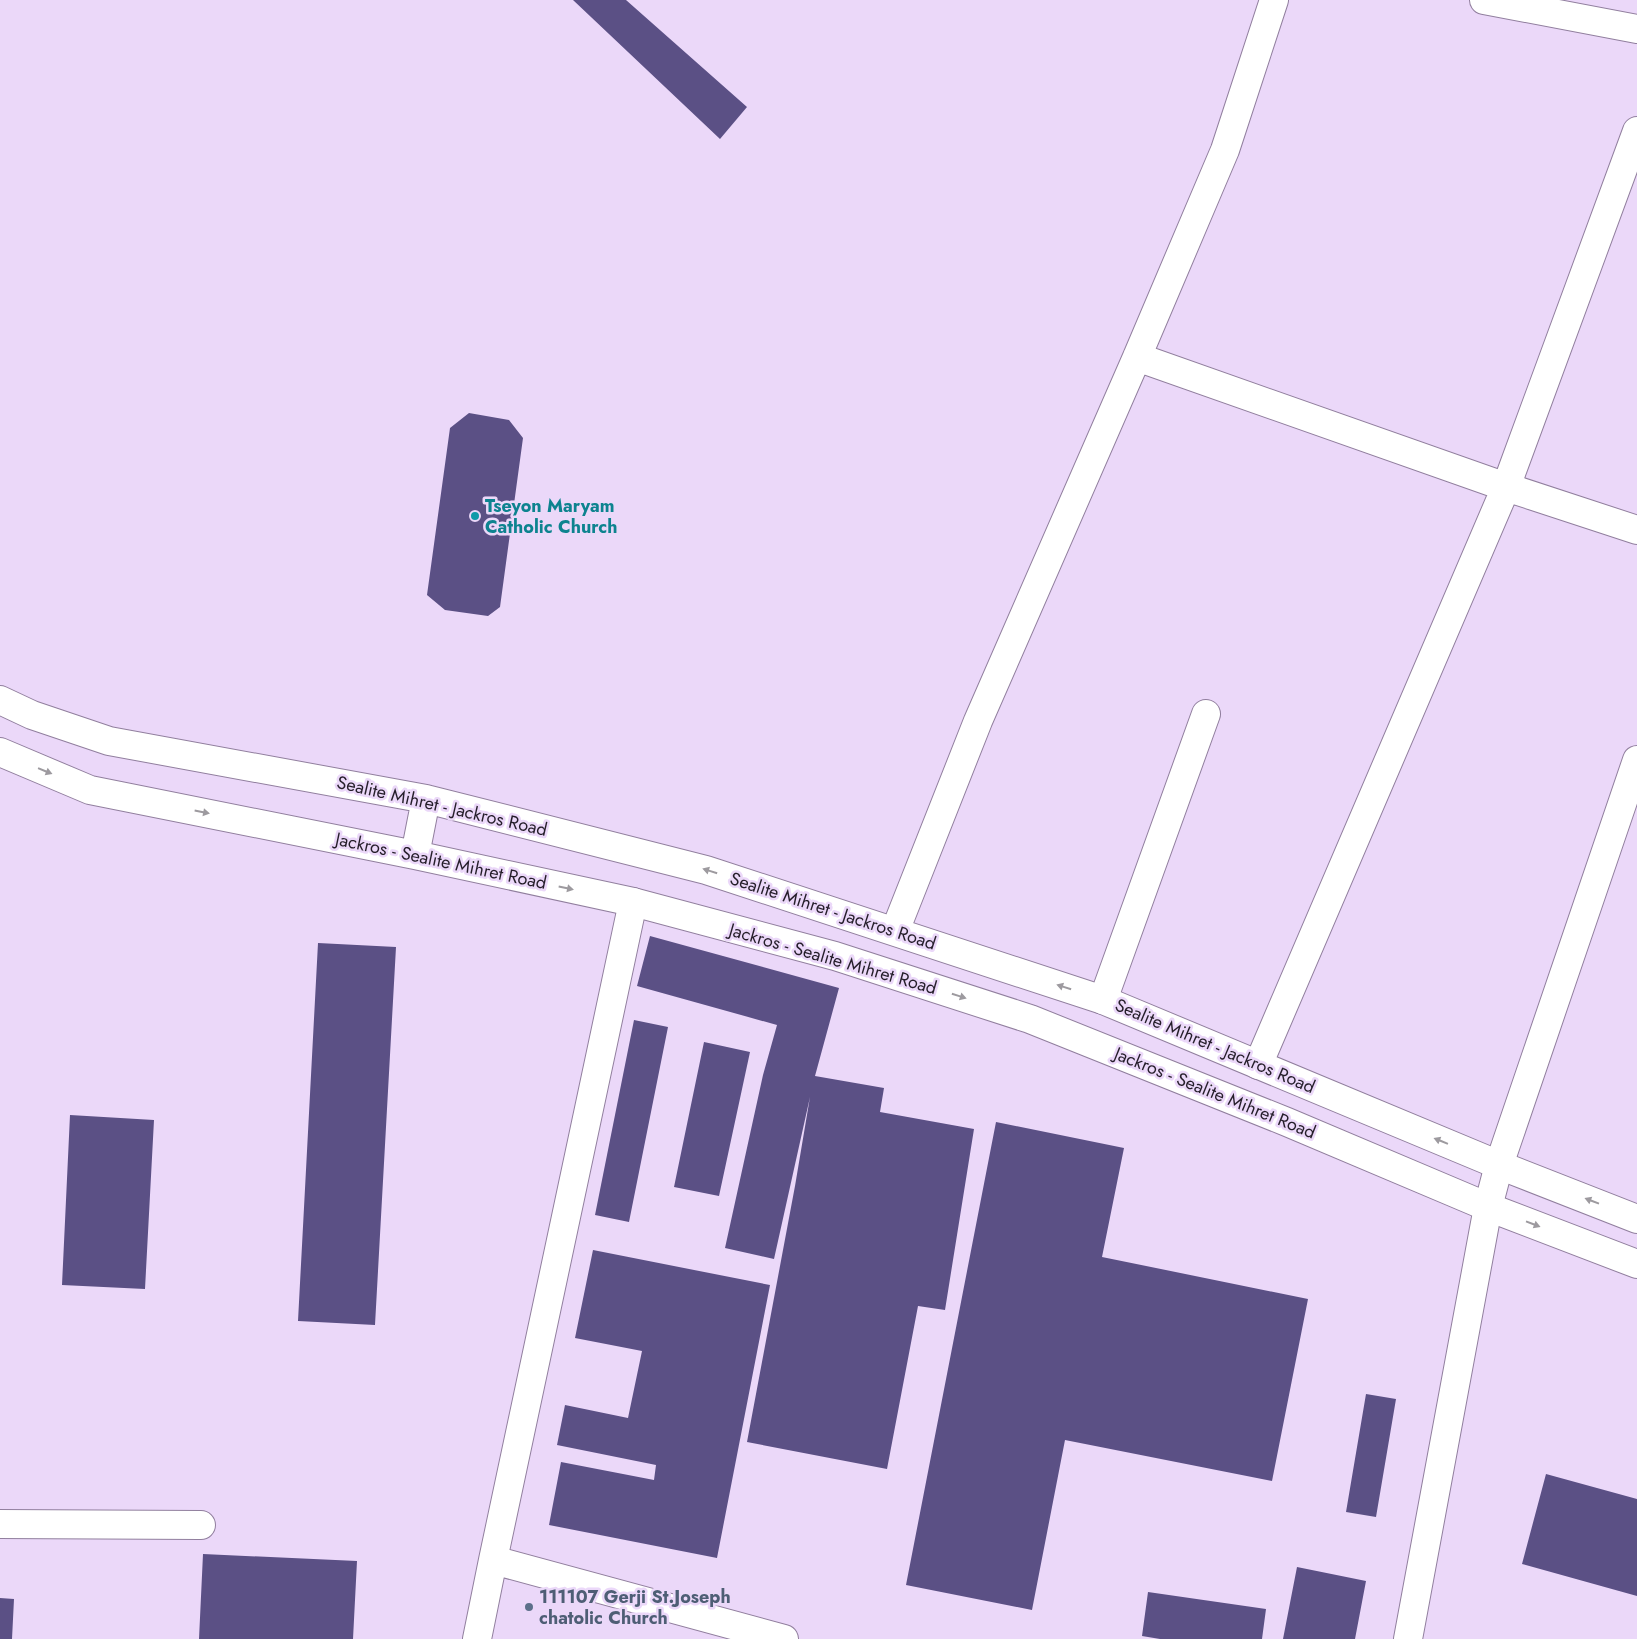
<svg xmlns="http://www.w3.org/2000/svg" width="1637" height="1639" font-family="Jost,sans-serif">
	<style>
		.building { fill: #5b5085 }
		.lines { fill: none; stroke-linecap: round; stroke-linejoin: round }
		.minor-casing { stroke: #917f9e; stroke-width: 30 }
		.major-casing { stroke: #917f9e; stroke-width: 30 }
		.minor { stroke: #fff; stroke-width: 28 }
		.major { stroke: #fff; stroke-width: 28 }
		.oneway { fill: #9d9a9f }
		.culture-dot { fill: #0f9aa8; stroke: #ebd8f9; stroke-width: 2 }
		.service-dot { fill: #5c6f8a; stroke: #ebd8f9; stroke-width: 2 }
		.labels { text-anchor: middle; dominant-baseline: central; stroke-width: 5; stroke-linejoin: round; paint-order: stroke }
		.culture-label { font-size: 18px; font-weight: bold; fill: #0d838f; stroke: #ebd8f9; text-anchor: start }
		.street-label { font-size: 18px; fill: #251e2a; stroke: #ebd8f9 }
		.service-label { font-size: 18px; font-weight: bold; fill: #4e5e75; stroke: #ebd8f9; text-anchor: start }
	</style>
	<rect width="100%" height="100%" fill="#ebd8f9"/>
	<path class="building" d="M573 0H626L747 107 720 139Z
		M469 413 509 420 523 438 500 607 488 616 445 610 427 595 450 428Z
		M650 936 839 988 815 1076 884 1088 880 1112 974 1129 945 1310 918 1306 887 1469 747 1442 795 1186 810 1097 774 1259 725 1248 763 1075 777 1025 637 986Z
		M318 943 396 947 375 1325 298 1321Z
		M634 1020 668 1027 629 1222 595 1215Z
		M704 1042 750 1052 719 1196 674 1187Z
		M70 1115 154 1120 145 1289 62 1285Z
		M996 1122 1124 1148 1102 1257 1308 1299 1272 1481 1065 1440 1032 1610 906 1585Z
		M593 1250 770 1285 717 1558 549 1525 561 1462 654 1480 656 1465 557 1445 565 1405 628 1418 642 1351 575 1338Z
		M1366 1394 1396 1399 1376 1517 1346 1512Z
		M1546 1474 1637 1499V1596L1522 1564Z
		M203 1554 357 1561 353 1639H199Z
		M1297 1567 1366 1581 1355 1639H1283Z
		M1148 1592 1266 1609 1262 1639H1160L1142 1636Z
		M0 1598 14 1599 12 1639H0Z"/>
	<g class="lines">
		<g class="minor-casing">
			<path id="minor" d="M1484 0 1637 29
				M1137 357 1506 487 1637 530
				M895 931 978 721 1137 357 1225 150 1274 0
				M1103 1000 1206 714
				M1258 1065 1506 487 1637 131
				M0 1524 201 1525
				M493 1560 784 1639
				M477 1639 493 1560 633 902
				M1408 1639 1488 1207 1499 1165 1637 760"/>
		</g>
		<g class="major-casing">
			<path id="major" d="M0 700 32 715 109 741 426 799 706 870 1103 1000 1499 1165 1637 1219
				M0 752 90 790 415 855 633 902 835 956 1030 1019 1287 1122 1488 1207 1637 1264
				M415 855 426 799"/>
		</g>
		<use href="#minor" class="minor"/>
		<use href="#major" class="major"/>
	</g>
	<defs><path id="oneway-solid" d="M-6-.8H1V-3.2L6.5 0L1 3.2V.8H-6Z" transform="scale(1.25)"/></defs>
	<g class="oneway">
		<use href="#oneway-solid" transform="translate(45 771) rotate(22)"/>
		<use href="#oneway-solid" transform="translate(202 812) rotate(11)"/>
		<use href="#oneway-solid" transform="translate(710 871) rotate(-163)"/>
		<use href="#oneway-solid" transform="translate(566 888) rotate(12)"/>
		<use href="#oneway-solid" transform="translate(1064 987) rotate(-162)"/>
		<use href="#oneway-solid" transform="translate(959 996) rotate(18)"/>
		<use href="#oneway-solid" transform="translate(1441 1141) rotate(-158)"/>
		<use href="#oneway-solid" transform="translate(1592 1201) rotate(-159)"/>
		<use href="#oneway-solid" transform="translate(1533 1224) rotate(21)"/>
	</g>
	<circle class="culture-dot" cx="475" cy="516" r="5"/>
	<circle class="service-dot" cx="529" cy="1607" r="5"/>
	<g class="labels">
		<g class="culture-label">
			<text x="485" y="506">Tseyon Maryam<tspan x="485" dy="21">Catholic Church</tspan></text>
		</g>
		<g class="street-label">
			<text transform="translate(442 806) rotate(13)">Sealite Mihret - Jackros Road</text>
			<text transform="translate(441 861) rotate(12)">Jackros - Sealite Mihret Road</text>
			<text transform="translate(833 911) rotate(18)">Sealite Mihret - Jackros Road</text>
			<text transform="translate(833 959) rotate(16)">Jackros - Sealite Mihret Road</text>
			<text transform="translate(1215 1046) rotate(23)">Sealite Mihret - Jackros Road</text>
			<text transform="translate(1215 1093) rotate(22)">Jackros - Sealite Mihret Road</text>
		</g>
		<g class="service-label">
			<text x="539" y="1597">111107 Gerji St.Joseph<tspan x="539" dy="21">chatolic Church</tspan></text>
		</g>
	</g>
</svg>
